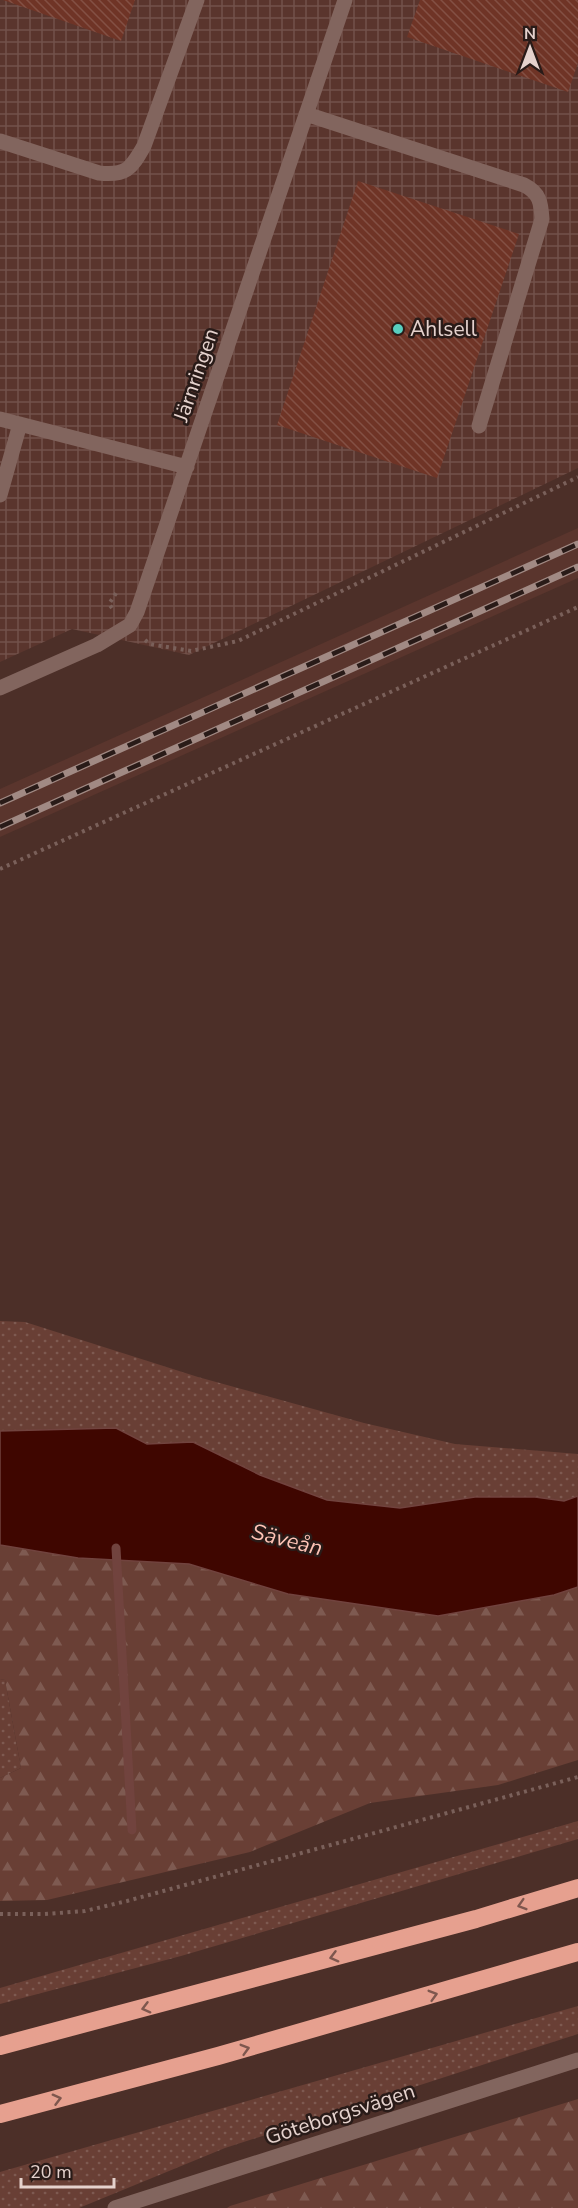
<svg xmlns="http://www.w3.org/2000/svg" width="578" height="2208" font-family="'Nunito Sans',sans-serif">
	<style>
		.built { fill: #5a352d }
		.industrial { fill: url(#industrial-grid) }
		.grass { fill: url(#grass-dots) }
		.forest { fill: url(#forest-firs) }
		.water { fill: #3f0600; stroke: #71433e; stroke-width: 1.5 }
		.lines { fill: none; stroke-linecap: round; stroke-linejoin: round }
		.stream { stroke: #71433e; stroke-width: 9 }
		.building { fill: url(#building-back-hatch) }
		.path { stroke: #7a605a; stroke-width: 4; stroke-dasharray: 3 4.5; stroke-linecap: butt }
		.minor { stroke: #82655e; stroke-width: 15 }
		.highway { stroke: #e6a08f; stroke-width: 18 }
		.rail-casing { stroke: #a18a84; stroke-width: 7 }
		.rail { stroke: #291b18; stroke-width: 4.5; stroke-dasharray: 14; stroke-linecap: butt }
		.oneway { stroke: #7e574e }
		.poi-dot { fill: #59cebf; stroke: #291b18; stroke-width: 2 }
		.labels { text-anchor: middle; dominant-baseline: central; stroke-width: 5; stroke-linejoin: round; paint-order: stroke }
		.poi-label { font-size: 21px; fill: #e5d2cd; stroke: #291b18; text-anchor: start }
		.street-label { font-size: 21px; fill: #e5d2cd; stroke: #291b18 }
		.water-label { font-size: 22px; font-style: italic; fill: #fec3b5; stroke: #291b18 }
	</style>
	<defs>
		<pattern id="industrial-grid" width="8" height="8" patternUnits="userSpaceOnUse" patternTransform="scale(1.5)"><rect width="8" height="8" fill="#5a352d"/><path d="M0 4h8M4 0v8" fill="none" stroke="#72514a"/></pattern>
		<pattern id="grass-dots" width="8" height="8" patternUnits="userSpaceOnUse" patternTransform="scale(1.5)"><rect width="8" height="8" fill="#693f35"/><path d="M2 2h.1M6 6h.1" fill="none" stroke="#7e5a51" stroke-width="1.8" stroke-linecap="round"/></pattern>
		<pattern id="forest-firs" width="22" height="20" patternUnits="userSpaceOnUse" patternTransform="scale(1.5)"><rect width="22" height="20" fill="#693f35"/><path d="M5 1l3.5 6h-7zM16 11l3.5 6h-7z" fill="#7e5a51"/></pattern>
		<pattern id="building-back-hatch" width="6" height="6" patternUnits="userSpaceOnUse" patternTransform="scale(1.5)"><rect width="6" height="6" fill="#6f3426"/><path d="M-1 5l2 2M0 0l6 6M5-1l2 2" fill="none" stroke="#835044"/></pattern>
	</defs>
	<rect width="100%" height="100%" fill="#4c2f28"/>
	<path class="built" d="M578 528V578L0 837V789Z"/>
	<path class="industrial" d="M0 0H578V468L189 655 72 629 0 662Z"/>
	<path class="grass" d="M0 1321 25 1322 198 1377 364 1423 455 1444 578 1454V1496L564 1501 535 1497H475L400 1508 327 1500 260 1475 193 1442 147 1444 116 1428 0 1431Z
		M0 1679 5 1680 21 1768 0 1778Z
		M578 1821V1839L181 1956 0 2004V1988Z
		M578 2006V2034L225 2148 79 2208H0V2172Z"/>
	<path class="forest" d="M0 1545 78 1558 189 1564 288 1594 554 1595 578 1587V1760L498 1785 370 1803 250 1852 47 1900 0 1901V1778L21 1768 5 1680 0 1679Z
		M578 2099V2208H227L230 2206Z"/>
	<path class="water" d="M116 1428 147 1444 193 1442 260 1475 327 1500 400 1508 475 1497H535L564 1501 578 1496V1587L554 1595 438 1616 288 1594 189 1564 78 1558 0 1545V1431Z"/>
	<g class="lines">
		<path class="stream" d="M116 1548 132 1830"/>
	</g>
	<path class="building" d="M3 0H135L121 41Z
		M420 0H578V63L568 92 407 37Z
		M358 181 519 234 437 478 277 425Z"/>
	<g class="lines">
		<path class="path" d="M112 608 109 604 118 590
			M145 640 150 644 191 651 238 641 578 477
			M0 869 578 607
			M0 1914H45L85 1911 127 1901 578 1777"/>
		<path class="minor" d="M306 114 524 185C540 193 541 203 542 219L479 426
			M0 141 99 173C126 176 131 169 144 146L197 0
			M0 419 187 467
			M0 495 20 424
			M0 688 97 645 130 625 137 612 345 0
			M115 2208 578 2060"/>
		<path class="highway" d="M0 2046 476 1919 578 1888
			M0 2114 218 2056 578 1952"/>
		<g class="rail-casing">
			<path id="rail" d="M0 803 578 544
				M0 827 578 567"/>
		</g>
		<use href="#rail" class="rail"/>
	</g>
	<defs><path id="oneway-chevron" d="M-2-3.5L2.5 0L-2 3.5" fill="none" stroke-width="1.6" stroke-linecap="round" stroke-linejoin="round" transform="scale(1.5)"/></defs>
	<g class="oneway">
		<use href="#oneway-chevron" transform="translate(522 1905) rotate(163)"/>
		<use href="#oneway-chevron" transform="translate(334 1957) rotate(165)"/>
		<use href="#oneway-chevron" transform="translate(433 1995) rotate(-16)"/>
		<use href="#oneway-chevron" transform="translate(146 2008) rotate(165)"/>
		<use href="#oneway-chevron" transform="translate(245 2049) rotate(-16)"/>
		<use href="#oneway-chevron" transform="translate(57 2099) rotate(-15)"/>
	</g>
	<circle class="poi-dot" cx="398" cy="329" r="6"/>
	<g class="labels">
		<g class="poi-label">
			<text x="410" y="329">Ahlsell</text>
		</g>
		<g class="street-label">
			<text transform="translate(196 375) rotate(-71)">Järnringen</text>
			<text transform="translate(340 2114) rotate(-18)">Göteborgsvägen</text>
		</g>
		<g class="water-label">
			<text transform="translate(287 1540) rotate(14)">Säveån</text>
		</g>
	</g>
	<g transform="translate(530 48)" stroke="#291b18" stroke-width="4.5" paint-order="stroke">
	<path d="M0-4.5L10 22L0 15L-10 22Z" fill="#e5d2cd"/>
	<text y="-9" font-size="16" font-weight="bold" text-anchor="middle" fill="#e5d2cd">N</text>
	</g>
	<path d="M21 2178v9h93v-9" fill="none" stroke="#e5d2cd" stroke-width="3"/>
	<text x="30" y="2178" font-size="18" fill="#e5d2cd" stroke="#291b18" stroke-width="4.5" paint-order="stroke">20 m</text>
</svg>
